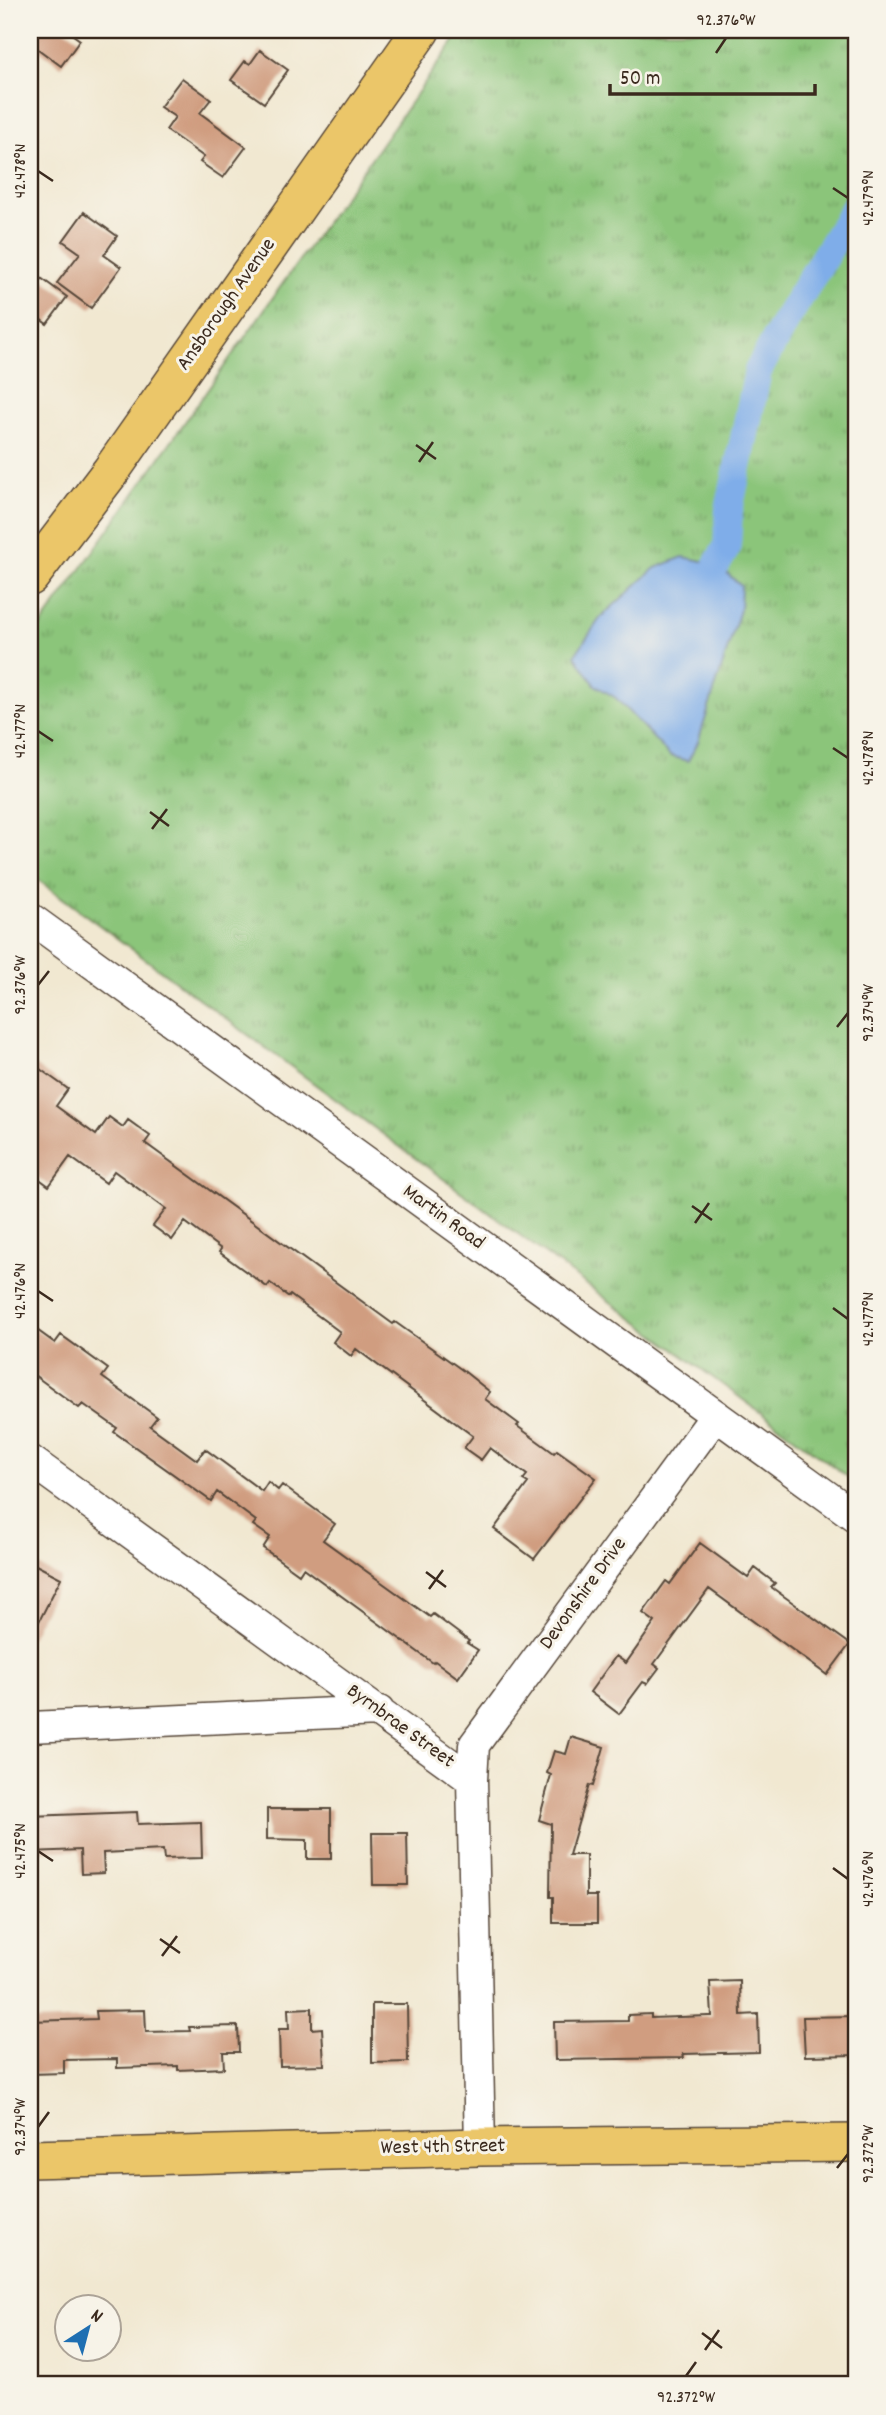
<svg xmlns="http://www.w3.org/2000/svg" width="886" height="2415" font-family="Dekko,sans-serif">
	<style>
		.grass { fill: url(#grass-tufts); stroke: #63784c; stroke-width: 2 }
		.water { fill: #7fade9; stroke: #5d6c84; stroke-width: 2 }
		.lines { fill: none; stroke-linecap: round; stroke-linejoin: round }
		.canal { stroke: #7fade9; stroke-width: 28 }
		.building { fill: #d09d80 }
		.minor-casing { stroke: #564639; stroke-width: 33 }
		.major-casing { stroke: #564639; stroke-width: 40 }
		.minor { stroke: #fff; stroke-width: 30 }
		.major { stroke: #ebc669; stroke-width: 37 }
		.ticks { fill: none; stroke: #3b2a1e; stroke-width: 2.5 }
		.labels { text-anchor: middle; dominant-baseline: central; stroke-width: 6; stroke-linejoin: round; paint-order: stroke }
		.street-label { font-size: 21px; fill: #3b2a1e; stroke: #f7f3e8 }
		.neatline { fill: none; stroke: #3b2a1e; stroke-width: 2.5 }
		.ticks-label { font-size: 18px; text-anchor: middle; fill: #3b2a1e }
	</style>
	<defs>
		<pattern id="grass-tufts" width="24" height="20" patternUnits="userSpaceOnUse" patternTransform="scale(1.75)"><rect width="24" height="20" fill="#8bc57a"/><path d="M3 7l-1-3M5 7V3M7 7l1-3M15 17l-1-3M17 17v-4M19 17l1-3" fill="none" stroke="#73a063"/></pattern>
	</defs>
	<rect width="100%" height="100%" fill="#f7f3e8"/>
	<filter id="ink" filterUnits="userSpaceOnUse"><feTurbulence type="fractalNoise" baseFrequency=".0143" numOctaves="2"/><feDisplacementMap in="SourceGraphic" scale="14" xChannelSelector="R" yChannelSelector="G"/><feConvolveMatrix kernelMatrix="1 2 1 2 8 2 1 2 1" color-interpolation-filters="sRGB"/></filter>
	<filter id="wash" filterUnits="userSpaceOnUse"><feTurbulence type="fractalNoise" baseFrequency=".00686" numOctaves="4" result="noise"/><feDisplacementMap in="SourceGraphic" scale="28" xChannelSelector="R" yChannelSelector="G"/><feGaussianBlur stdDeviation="1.57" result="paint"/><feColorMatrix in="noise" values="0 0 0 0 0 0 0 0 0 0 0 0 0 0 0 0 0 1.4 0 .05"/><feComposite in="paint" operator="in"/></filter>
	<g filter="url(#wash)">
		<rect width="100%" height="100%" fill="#f1e8d1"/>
		<path class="grass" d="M462 30H856V1483L30 874V641Z"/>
		<path class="water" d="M683 557 717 564 741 586 740 610 698 742 688 761 670 756 616 698 595 685 575 655 601 617 655 568Z"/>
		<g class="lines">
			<path class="canal" d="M717 564 727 547 729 510 758 371 784 323 856 205"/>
		</g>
		<g id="blocks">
			<path class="building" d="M30 30H66L80 40 61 66 30 43Z
				M260 50 288 70 264 103 231 80 245 61 250 64Z
				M182 78 211 99 200 113 246 147 223 178 200 162 204 157 166 130 175 117 160 107Z
				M84 212 117 236 104 255 121 267 91 308 57 283 80 253 63 241Z
				M30 270 67 297 47 324 30 312Z
				M30 1062 68 1089 56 1106 96 1135 109 1117 123 1127 128 1120 150 1136 145 1143 393 1324 395 1322 465 1372 490 1392 485 1399 519 1424 517 1426 554 1453 557 1450 596 1478 534 1559 494 1529 528 1483 523 1480 527 1475 490 1448 481 1460 464 1448 473 1436 356 1349 351 1356 333 1342 340 1332 290 1295 289 1297 270 1283 267 1287 219 1252 221 1249 185 1222 172 1240 153 1226 166 1209 114 1171 106 1183 70 1157 49 1186 30 1172Z
				M30 1325 55 1343 61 1335 108 1369 102 1377 157 1417 150 1426 197 1460 205 1449 262 1491 268 1482 278 1490 282 1485 335 1524 323 1540 430 1617 433 1614 469 1641 467 1643 478 1650 458 1678 435 1661 433 1663 303 1568 299 1574 263 1548 270 1537 253 1525 256 1521 217 1492 211 1501 114 1432 117 1428 83 1404 79 1408 30 1372Z
				M700 1543 748 1578 755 1568 775 1583 771 1587 850 1644 827 1675 709 1589 654 1664 659 1668 647 1684 643 1682 619 1714 590 1692 616 1656 626 1663 655 1622 643 1613 666 1581 670 1584Z
				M30 1562 61 1578 30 1639Z
				M571 1737 604 1747 593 1786 589 1785 569 1855H586V1896H597V1923H553V1897H550L551 1824 539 1820 551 1775 547 1773 554 1751 566 1754Z
				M267 1809H331V1859H307V1840L267 1839Z
				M137 1812 138 1824 201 1822 202 1858 164 1859 163 1850 103 1853 104 1873 81 1874 80 1850 30 1852V1816Z
				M372 1833H407L408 1885H373Z
				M740 1981 741 2015 758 2014 759 2052 683 2054 684 2058 555 2060 554 2022 628 2021V2015L651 2014V2018L709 2016H712L710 1982Z
				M372 2004H407L408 2062 372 2063Z
				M312 2008V2029L322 2028 324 2065 280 2066 279 2029H289L288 2009Z
				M145 2010 146 2032 190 2031 189 2027 238 2026 239 2052H223L224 2068 178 2070V2066L117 2068V2059L64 2060V2073L30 2074V2021L97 2019 96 2011Z
				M856 2016V2055L805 2056 803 2017Z"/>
		</g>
	</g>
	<g filter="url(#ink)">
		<use href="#blocks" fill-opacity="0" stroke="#564639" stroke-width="2"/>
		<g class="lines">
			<g class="minor-casing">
				<path id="minor" d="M30 918 856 1517
					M30 1460 472 1780 480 2147
					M30 1727 379 1711
					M472 1780 474 1745 716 1415"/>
			</g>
			<g class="major-casing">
				<path id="major" d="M30 577 111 471 421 30
					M30 2159 480 2147 856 2143"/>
			</g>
			<use href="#minor" class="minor"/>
			<use href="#major" class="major"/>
		</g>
	</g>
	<path class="ticks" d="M716 53 726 38M38 171 53 181M833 188 848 198M416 445 436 459M419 462 433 442M38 731 53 741M833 748 848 758M150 812 169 826M152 829 167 809M38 985 49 971M837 1027 848 1013M692 1206 712 1220M695 1223 709 1203M38 1291 53 1301M833 1308 848 1319M426 1572 446 1587M429 1589 443 1570M38 1851 53 1861M833 1868 848 1879M160 1939 180 1953M162 1956 177 1936M38 2127 49 2112M837 2168 848 2154M702 2333 722 2348M705 2350 719 2330M686 2376 696 2362"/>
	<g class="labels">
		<g class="street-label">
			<text transform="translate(227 305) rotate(-55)">Ansborough Avenue</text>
			<text transform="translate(443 1218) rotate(36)">Martin Road</text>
			<text transform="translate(584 1594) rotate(-54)">Devonshire Drive</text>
			<text transform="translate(400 1727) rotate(36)">Byrnbrae Street</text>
			<text transform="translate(443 2148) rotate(-1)">West 4th Street</text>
		</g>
	</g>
	<rect width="886" height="2415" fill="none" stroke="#f7f3e8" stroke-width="77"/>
	<g transform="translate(88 2328) rotate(36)"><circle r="33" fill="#f7f3e8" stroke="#aca397" stroke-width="2"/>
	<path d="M0-5L12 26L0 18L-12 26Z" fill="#1f6fb2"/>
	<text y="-10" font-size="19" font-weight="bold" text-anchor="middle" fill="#3b2a1e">N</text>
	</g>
	<path d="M610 84v10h205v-10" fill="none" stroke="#3b2a1e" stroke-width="3.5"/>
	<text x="620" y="84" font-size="21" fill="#3b2a1e" stroke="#f7f3e8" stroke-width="5" paint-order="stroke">50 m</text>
	<rect x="38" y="38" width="810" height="2338" class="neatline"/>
	<g class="ticks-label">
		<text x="726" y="25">92.376°W</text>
		<text transform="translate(19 171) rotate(-90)" y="6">42.478°N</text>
		<text transform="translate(867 198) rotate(-90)" y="6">42.479°N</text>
		<text transform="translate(19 731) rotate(-90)" y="6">42.477°N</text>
		<text transform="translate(867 758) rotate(-90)" y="6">42.478°N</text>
		<text transform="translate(19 985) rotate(-90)" y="6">92.376°W</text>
		<text transform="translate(867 1013) rotate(-90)" y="6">92.374°W</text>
		<text transform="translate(19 1291) rotate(-90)" y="6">42.476°N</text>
		<text transform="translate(867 1319) rotate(-90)" y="6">42.477°N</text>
		<text transform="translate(19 1851) rotate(-90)" y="6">42.475°N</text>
		<text transform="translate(867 1879) rotate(-90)" y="6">42.476°N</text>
		<text transform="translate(19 2127) rotate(-90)" y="6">92.374°W</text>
		<text transform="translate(867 2154) rotate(-90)" y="6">92.372°W</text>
		<text x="686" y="2402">92.372°W</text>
	</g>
</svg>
